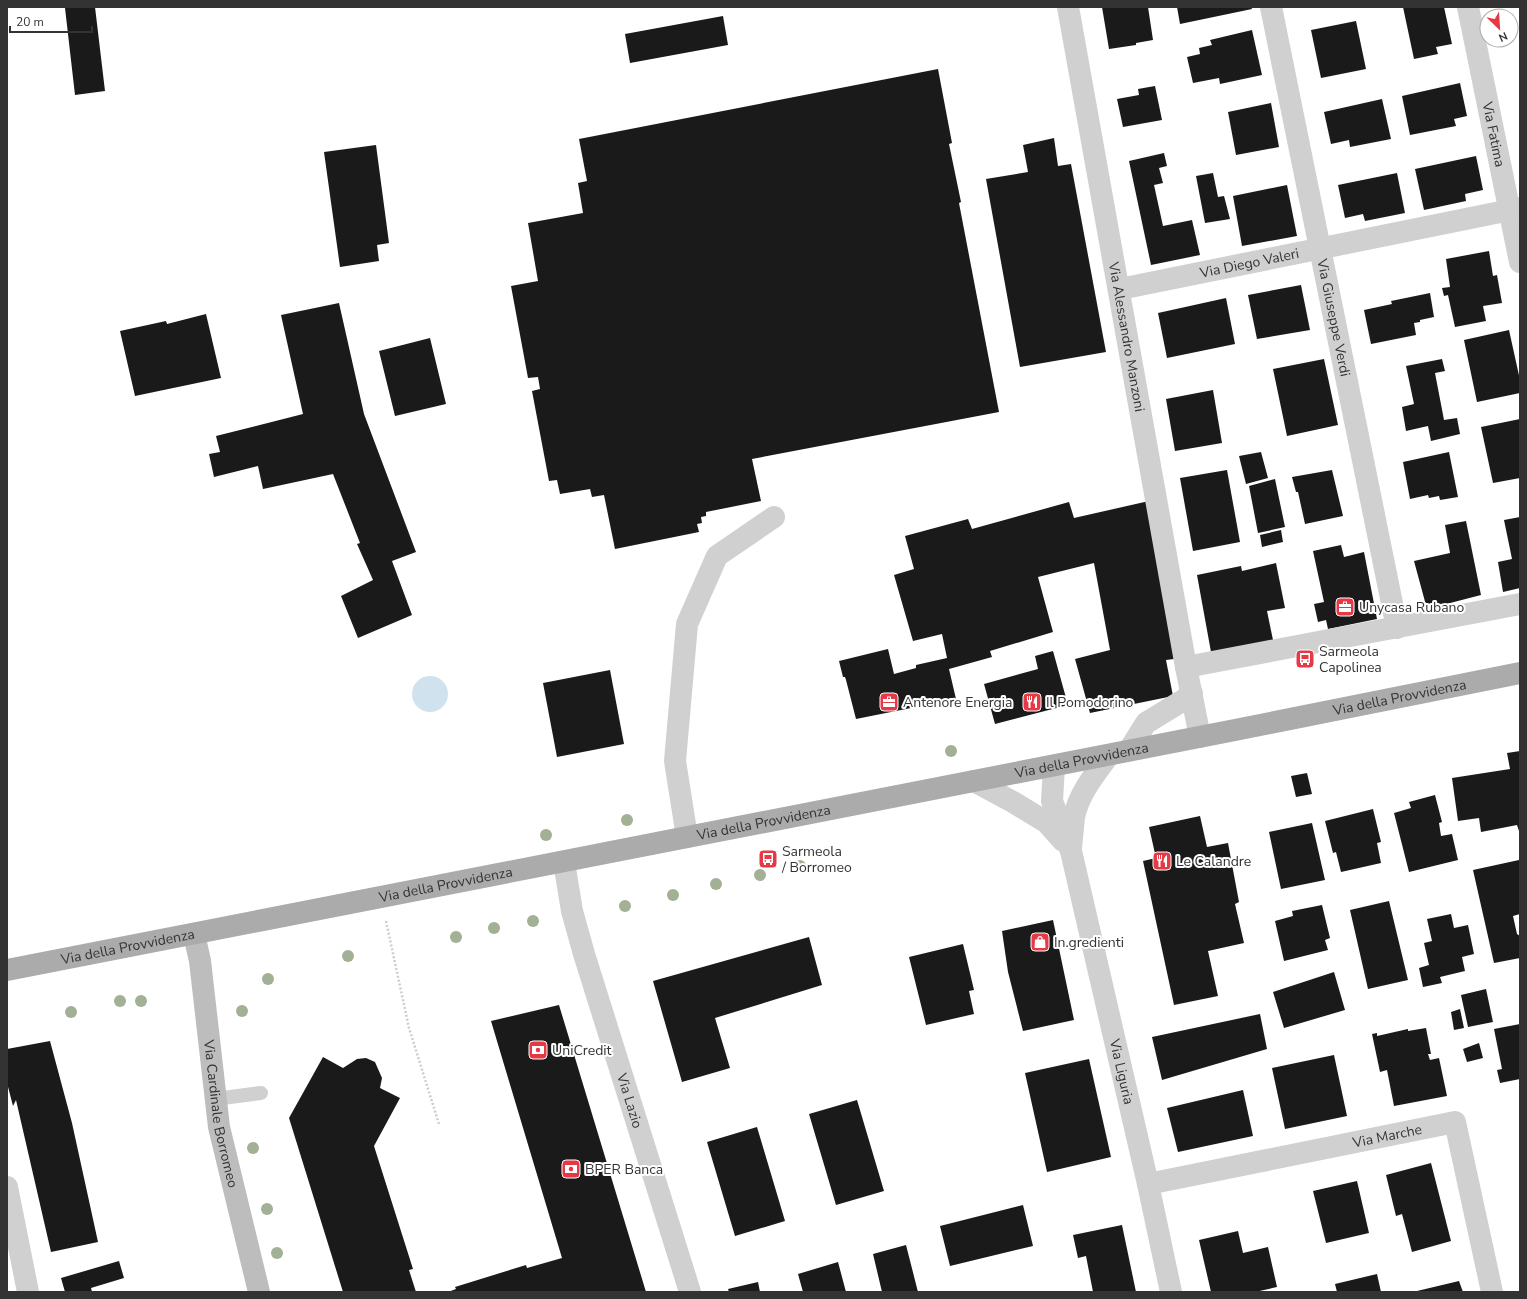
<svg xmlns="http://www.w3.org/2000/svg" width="1527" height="1299" font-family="'Nunito Sans',sans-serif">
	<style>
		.water { fill: #cfe2ee }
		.building { fill: #1a1a1a }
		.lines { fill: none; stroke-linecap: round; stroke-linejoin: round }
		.path { stroke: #cdcdcd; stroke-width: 2.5; stroke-dasharray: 2 2; stroke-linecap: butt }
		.lane { stroke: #d0d0d0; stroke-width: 14 }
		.street { stroke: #d0d0d0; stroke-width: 22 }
		.secondary { stroke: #bdbdbd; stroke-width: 22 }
		.primary { stroke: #ababab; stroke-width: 22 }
		.tree { fill: #a2b095 }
		.labels { text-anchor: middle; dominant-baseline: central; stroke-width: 4; stroke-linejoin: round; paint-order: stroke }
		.street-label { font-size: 14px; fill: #333; stroke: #fff }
		.poi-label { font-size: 14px; fill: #333; stroke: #fff; text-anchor: start }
	</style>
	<rect width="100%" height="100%" fill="#fff"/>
	<path class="water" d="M412 694a18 18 0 1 1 36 0a18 18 0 1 1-36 0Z"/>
	<path class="building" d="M70 7H95L105 91 75 95 65 8Z
		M1102 7H1148L1153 40 1136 43V45L1109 49Z
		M1177 7H1251L1252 9 1180 24Z
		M1403 7H1444L1452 44 1436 47 1438 54 1414 59Z
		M723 16 728 45 630 63 625 34Z
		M1356 21 1366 69 1321 78 1311 30Z
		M1252 30 1262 75 1220 84 1219 78 1193 83 1187 57 1200 54 1199 48 1212 45 1210 40Z
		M938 69 952 143 949 144 961 202 959 203 999 412 752 459 761 501 706 512V516L701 517 702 523 697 524 699 532 615 549 604 495 592 497 590 489 560 494 557 480 549 481 532 391 540 389 538 377 528 378 511 286 538 281 528 223 583 213 578 183 587 181 579 139Z
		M1460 83 1467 116 1454 119 1456 126 1410 135 1402 96Z
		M1155 86 1162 120 1123 127 1117 99 1139 95 1138 89Z
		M1382 99 1391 139 1350 147 1349 140 1331 144 1324 112Z
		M1271 103 1279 147 1236 155 1228 112Z
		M1054 138 1058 166 1071 164 1106 352 1020 367 986 179 1028 172 1023 145Z
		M376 145 389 243 377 245 379 261 340 267 324 152Z
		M1164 153 1167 166 1159 168 1163 183 1154 185 1163 226 1192 220 1200 255 1151 265 1129 161Z
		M1476 156 1483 190 1465 194 1466 201 1424 210 1415 169Z
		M1213 173 1218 197 1224 196 1230 219 1205 223 1196 176Z
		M1397 173 1405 213 1365 221 1363 214 1345 218 1338 185Z
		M1287 185 1297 236 1242 246 1233 196Z
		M1489 251 1493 276 1497 275 1502 303 1483 306 1486 321 1455 327 1448 295 1444 296 1442 288 1450 287 1446 259Z
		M1301 285 1310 330 1257 339 1248 295Z
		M1430 293 1434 317 1420 320V322L1414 323 1416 335 1371 344 1364 310 1392 304 1391 301Z
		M1226 298 1235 344 1167 358 1158 313Z
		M339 303 364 414 416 552 392 561 412 615 358 638 341 596 373 580 357 544 360 543 333 474 263 489 258 466 214 477 209 454 220 452 216 436 303 414 281 315Z
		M206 314 221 378 135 396 120 331 166 321 167 324Z
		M1509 330 1520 380V393L1477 402 1464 340Z
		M430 338 446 404 395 416 379 351Z
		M1324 359 1338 425 1287 436 1273 369Z
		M1442 359 1445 371 1435 373 1444 420 1457 418 1460 434 1431 441 1428 426 1406 431 1402 407 1414 404 1406 366Z
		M1213 390 1222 443 1175 451 1166 399Z
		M1520 419V478L1493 483 1481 427Z
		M1261 452 1268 478 1246 484 1239 456Z
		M1449 452 1458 497 1440 500 1439 496 1429 498 1428 495 1410 499 1403 462Z
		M1227 470 1240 542 1193 551 1180 478Z
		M1332 470 1343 516 1305 524 1298 492H1296L1292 477Z
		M1275 479 1285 527 1258 533 1249 486Z
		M1149 501 1174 659 1166 660 1173 696 1090 713 1075 659 1110 650 1094 563 1038 577 1053 632 990 651 992 657 949 669 956 699 856 719 846 680 845 677H843L839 661 888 649 894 674 916 668V665L947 658 942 634 913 641 894 575 914 569 905 536 968 519 972 529 1069 502 1074 518Z
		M1520 517V588L1503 592 1498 562 1512 559 1504 520Z
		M1466 521 1481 595 1427 609 1414 561 1450 553 1445 525Z
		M1281 530 1283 542 1262 547 1260 535Z
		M1341 545 1344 557 1364 552 1377 619 1328 629 1326 620 1318 622 1314 604 1324 602 1313 551Z
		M1276 563 1285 608 1267 611 1273 640 1211 652 1197 575 1241 566 1242 571Z
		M1053 651 1068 705 995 724 984 684 1038 669 1035 656Z
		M610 670 624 744 557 757 543 683Z
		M1520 751V831H1519L1517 825 1481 832 1479 818 1458 821 1452 778 1510 769 1507 753Z
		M1307 773 1312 794 1296 797 1291 776Z
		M1435 795 1442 822 1439 823 1441 836 1452 834 1458 860 1409 872 1394 813 1411 808 1409 802Z
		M1373 809 1381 842 1377 843 1381 863 1341 872 1336 852 1333 853 1325 821Z
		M1200 816 1207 847 1228 843 1239 902 1235 904 1244 943 1208 951 1218 996 1174 1005 1143 861 1156 858 1149 827Z
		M1312 823 1325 880 1281 889 1269 832Z
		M1519 860 1520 914 1513 916 1517 934 1520 936V958L1494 963 1473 870Z
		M1389 901 1408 980 1368 989 1350 910Z
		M1322 905 1330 938 1325 940 1328 950 1284 961 1275 921 1293 916 1292 911Z
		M1451 914 1454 928 1468 925 1474 954 1462 957 1465 971 1440 977 1442 983 1423 987 1419 968 1429 965 1424 943 1432 941 1427 919Z
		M1053 920 1074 1020 1023 1031 1008 972 1002 931Z
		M809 937 822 985 715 1018 730 1068 682 1082 653 981Z
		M963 944 974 990 969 991 974 1014 926 1025 909 957Z
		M1334 972 1345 1010 1284 1028 1273 992Z
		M1486 989 1493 1022 1468 1027 1461 995Z
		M559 1005 646 1292H448L456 1289 455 1287 526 1265 527 1268 562 1258 491 1021Z
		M1460 1009 1464 1028 1454 1030 1451 1012Z
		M1260 1014 1267 1049 1162 1080 1152 1037Z
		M1520 1024V1079L1500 1083 1497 1070 1502 1069 1494 1029Z
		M1426 1028 1431 1054H1428L1430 1060 1439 1058 1447 1096 1394 1106 1387 1070 1380 1072 1372 1034 1377 1033V1036L1408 1029V1031Z
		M50 1041 72 1123 98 1242 51 1252 16 1100 13 1106 7 1083V1049Z
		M1479 1043 1483 1058 1467 1062 1463 1049Z
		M1334 1055 1347 1116 1285 1129 1272 1068Z
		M323 1057 343 1068 357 1059 366 1058 375 1062 382 1078 380 1088 400 1098 374 1146 413 1269 409 1270 416 1292H343L289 1118Z
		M1089 1059 1111 1157 1047 1172 1025 1073Z
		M1243 1090 1253 1136 1178 1152 1167 1108Z
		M857 1100 884 1191 836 1205 809 1114Z
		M757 1127 785 1221 735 1236 707 1142Z
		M1431 1163 1451 1241 1412 1252 1402 1214 1396 1216 1386 1175Z
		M1357 1181 1369 1233 1326 1243 1313 1191Z
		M1023 1205 1033 1246 950 1266 940 1226Z
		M1122 1225 1136 1292H1093L1086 1256 1078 1258 1073 1235Z
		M1238 1231 1243 1253 1268 1247 1277 1287 1255 1292H1211L1199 1240Z
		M906 1245 918 1292H882L873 1254Z
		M119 1261 124 1278 91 1288 92 1292H65L61 1278Z
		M838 1262 846 1292H803L798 1274Z
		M1377 1274 1381 1292H1337L1335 1284Z
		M1459 1281 1463 1292H1417V1291Z
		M758 1282 760 1292H729L728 1289Z"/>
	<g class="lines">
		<path class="path" d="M386 921 409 1028 439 1124"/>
		<path class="lane" d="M215 1099 261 1093"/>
		<g class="street">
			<path id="s1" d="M1068 7 1186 667 1200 737"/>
			<path id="s2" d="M1271 7 1397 628"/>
			<path id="s3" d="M1468 7 1520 262"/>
			<path id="s4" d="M1120 289 1520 208"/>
			<path d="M1186 667 1520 604"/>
			<path d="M1129 750 1146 723 1182 701 1192 693"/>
			<path id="s5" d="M1054 766 1052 801 1071 851 1148 1184 1171 1292"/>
			<path d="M974 781 1013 802 1046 822 1063 841"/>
			<path d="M687 837 675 761 687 624 717 556 774 517"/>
			<path d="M1071 848C1072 838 1073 827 1074 817 1079 793 1095 774 1109 755"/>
			<path id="s6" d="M564 862 572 911 584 954 690 1292"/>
			<path id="s7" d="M1148 1184 1455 1122 1492 1292"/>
			<path d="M7 1187 28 1292"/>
		</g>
		<path class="secondary" id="s8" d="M194 934 200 961 219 1127 259 1292"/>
		<path class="primary" id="s9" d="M7 970 1235 730 1520 673"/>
	</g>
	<g class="tree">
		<circle cx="951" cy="751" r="6"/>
		<circle cx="627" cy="820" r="6"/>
		<circle cx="546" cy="835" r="6"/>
		<circle cx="800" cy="866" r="6"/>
		<circle cx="760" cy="875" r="6"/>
		<circle cx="716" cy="884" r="6"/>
		<circle cx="673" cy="895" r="6"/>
		<circle cx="625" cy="906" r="6"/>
		<circle cx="533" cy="921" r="6"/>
		<circle cx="494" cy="928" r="6"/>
		<circle cx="456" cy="937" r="6"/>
		<circle cx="348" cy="956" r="6"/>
		<circle cx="268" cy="979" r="6"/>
		<circle cx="120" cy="1001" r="6"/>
		<circle cx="141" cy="1001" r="6"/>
		<circle cx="242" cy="1011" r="6"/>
		<circle cx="71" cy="1012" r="6"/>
		<circle cx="253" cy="1148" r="6"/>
		<circle cx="267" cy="1209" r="6"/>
		<circle cx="277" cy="1253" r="6"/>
	</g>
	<defs>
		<g id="office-square" transform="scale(1)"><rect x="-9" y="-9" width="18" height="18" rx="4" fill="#e63946" stroke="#fff"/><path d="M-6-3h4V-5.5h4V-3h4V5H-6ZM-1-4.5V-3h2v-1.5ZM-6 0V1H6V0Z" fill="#fff"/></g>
		<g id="bus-square" transform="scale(1)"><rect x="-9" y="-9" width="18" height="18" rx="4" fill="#e63946" stroke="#fff"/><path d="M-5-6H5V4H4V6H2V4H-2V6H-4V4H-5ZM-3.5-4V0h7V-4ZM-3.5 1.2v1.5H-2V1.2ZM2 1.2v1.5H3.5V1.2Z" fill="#fff"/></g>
		<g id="restaurant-square" transform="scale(1)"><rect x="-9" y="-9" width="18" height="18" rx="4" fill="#e63946" stroke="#fff"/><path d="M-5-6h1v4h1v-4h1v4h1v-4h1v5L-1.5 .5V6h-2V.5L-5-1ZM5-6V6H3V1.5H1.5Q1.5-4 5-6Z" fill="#fff"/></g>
		<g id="shop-square" transform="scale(1)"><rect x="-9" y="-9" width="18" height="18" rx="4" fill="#e63946" stroke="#fff"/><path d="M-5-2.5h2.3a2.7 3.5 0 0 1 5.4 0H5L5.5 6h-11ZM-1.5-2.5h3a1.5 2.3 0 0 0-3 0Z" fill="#fff"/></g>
		<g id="bank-square" transform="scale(1)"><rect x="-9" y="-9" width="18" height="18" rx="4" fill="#e63946" stroke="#fff"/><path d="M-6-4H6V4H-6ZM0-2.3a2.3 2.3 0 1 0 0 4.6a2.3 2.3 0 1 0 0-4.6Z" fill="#fff"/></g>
	</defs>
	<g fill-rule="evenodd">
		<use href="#office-square" x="1345" y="607"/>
		<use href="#bus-square" x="1305" y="659"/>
		<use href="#office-square" x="889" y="702"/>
		<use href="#restaurant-square" x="1032" y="702"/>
		<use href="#bus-square" x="768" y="859"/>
		<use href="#restaurant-square" x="1162" y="861"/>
		<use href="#shop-square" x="1040" y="942"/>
		<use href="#bank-square" x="538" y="1050"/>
		<use href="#bank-square" x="571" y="1169"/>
	</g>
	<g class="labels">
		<g class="street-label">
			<text stroke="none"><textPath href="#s3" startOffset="130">Via Fatima</textPath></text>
			<text stroke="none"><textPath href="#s4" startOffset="132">Via Diego Valeri</textPath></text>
			<text stroke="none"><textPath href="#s2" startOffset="317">Via Giuseppe Verdi</textPath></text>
			<text stroke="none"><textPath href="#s1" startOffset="335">Via Alessandro Manzoni</textPath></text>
			<text stroke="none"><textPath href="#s9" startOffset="1419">Via della Provvidenza</textPath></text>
			<text stroke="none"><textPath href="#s9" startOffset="1095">Via della Provvidenza</textPath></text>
			<text stroke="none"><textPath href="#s9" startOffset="771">Via della Provvidenza</textPath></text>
			<text stroke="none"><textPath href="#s9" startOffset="447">Via della Provvidenza</textPath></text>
			<text stroke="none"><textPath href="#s9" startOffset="123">Via della Provvidenza</textPath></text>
			<text stroke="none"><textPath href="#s5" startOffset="315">Via Liguria</textPath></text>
			<text stroke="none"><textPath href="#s6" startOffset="248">Via Lazio</textPath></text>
			<text stroke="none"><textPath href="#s8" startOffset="182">Via Cardinale Borromeo</textPath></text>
			<text stroke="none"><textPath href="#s7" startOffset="244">Via Marche</textPath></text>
		</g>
		<g class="poi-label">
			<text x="1359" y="607">Unycasa Rubano</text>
			<text x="1319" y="651">Sarmeola<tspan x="1319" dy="16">Capolinea</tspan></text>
			<text x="903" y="702">Antenore Energia</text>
			<text x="1046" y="702">Il Pomodorino</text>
			<text x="782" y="851">Sarmeola<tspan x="782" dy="16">/ Borromeo</tspan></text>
			<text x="1176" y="861">Le Calandre</text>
			<text x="1054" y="942">In.gredienti</text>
			<text x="552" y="1050">UniCredit</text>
			<text x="585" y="1169">BPER Banca</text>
		</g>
	</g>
	<rect width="1527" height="1299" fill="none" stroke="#333333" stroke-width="16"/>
	<g transform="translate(1499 28) rotate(155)"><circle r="19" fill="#ffffff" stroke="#adadad"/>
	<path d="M0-3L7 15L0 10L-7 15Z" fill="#e63946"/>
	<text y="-6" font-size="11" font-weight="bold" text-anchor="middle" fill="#333333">N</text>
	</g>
	<path d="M10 26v6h82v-6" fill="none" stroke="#333333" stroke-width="2"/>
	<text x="16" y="26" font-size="12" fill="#333333" stroke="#ffffff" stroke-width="3" paint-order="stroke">20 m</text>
</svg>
